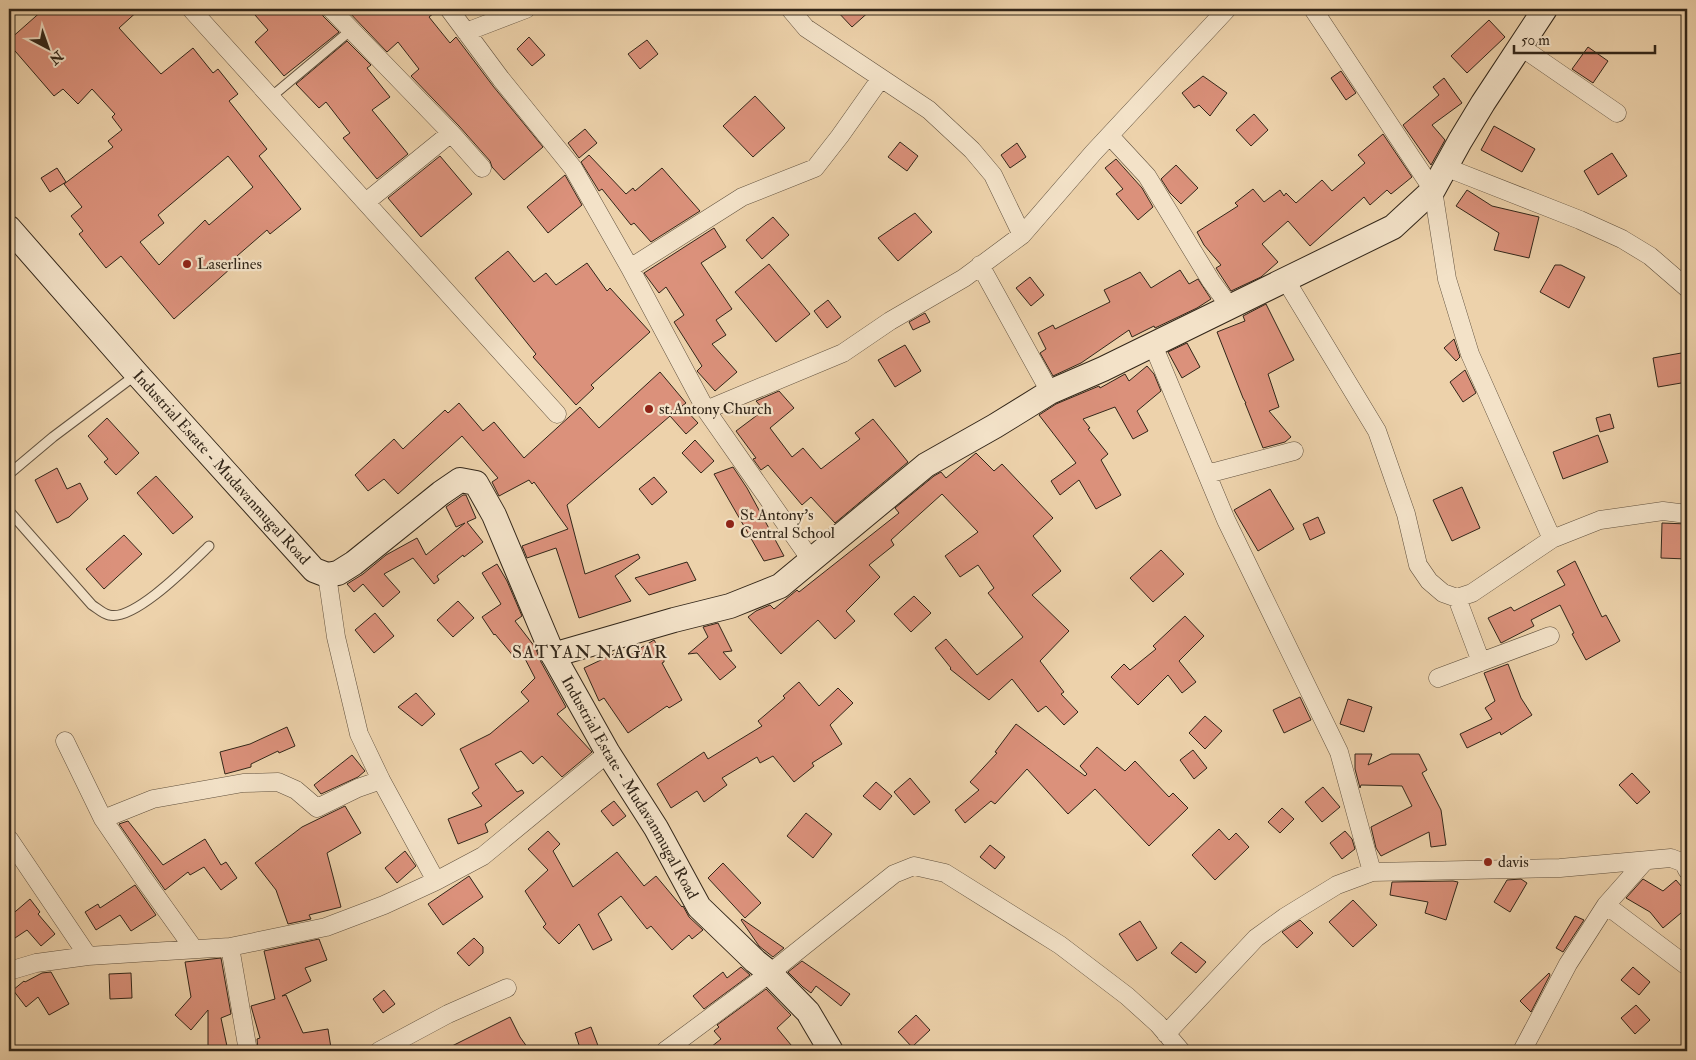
<svg xmlns="http://www.w3.org/2000/svg" width="1696" height="1060" font-family="'IM FELL Double Pica',serif">
	<style>
		.building { fill: #db917b; stroke: #322619; fill-rule: evenodd }
		.lines { fill: none; stroke-linecap: round; stroke-linejoin: round }
		.lane-casing { stroke: #61513e; stroke-width: 11 }
		.street-casing { stroke: #61513e; stroke-width: 19 }
		.secondary-casing { stroke: #322619; stroke-width: 26 }
		.lane { stroke: #f3e2c8; stroke-width: 9 }
		.street { stroke: #f3e2c8; stroke-width: 18 }
		.secondary { stroke: #f3e2c8; stroke-width: 24 }
		.poi-dot { fill: #8f2418; stroke: #f3e2c8; stroke-width: 2 }
		.labels { text-anchor: middle; dominant-baseline: central; stroke-width: 4.5; stroke-linejoin: round; paint-order: stroke }
		.poi-label { font-size: 16px; fill: #322619; stroke: #f3e2c8; text-anchor: start }
		.street-label { font-size: 16px; fill: #322619; stroke: #f3e2c8 }
		.neighbourhood-label { font-size: 18px; letter-spacing: 1px; fill: #322619; stroke: #f3e2c8 }
	</style>
	<rect width="100%" height="100%" fill="#edd2ab"/>
	<filter id="stains"><feTurbulence type="fractalNoise" baseFrequency=".004" numOctaves="4"/><feColorMatrix values="0 0 0 0 .2 0 0 0 0 .09 0 0 0 0 .02 0 0 0 .5 -.17"/></filter>
	<radialGradient id="worn" r=".72"><stop offset=".6" stop-color="#630" stop-opacity="0"/><stop offset="1" stop-color="#630" stop-opacity=".3"/></radialGradient>
	<path class="building" d="M44 9H140L119 28 161 74 193 48 213 73 218 69 238 94 229 101 267 149 259 156 301 209 270 234 267 230 237 256 240 260 174 319 121 256 106 268 79 234 83 231 71 216 82 207 64 184 113 147 108 141 122 130 112 117 115 114 92 89 78 104 63 89 54 96 9 44V40ZM228 156 253 187 209 225 205 220 159 265 140 242 164 223 158 215Z
		M263 9H321L323 16 339 32 284 76 255 42 268 30 255 15Z
		M346 9H439L429 17 450 43 456 37 493 86 543 147 504 180 492 167 490 161 459 126 411 76 419 69 398 42 387 52Z
		M835 9H872L852 27Z
		M1489 20 1505 37 1467 73 1451 56Z
		M529 37 545 55 532 66 517 49Z
		M647 40 658 54 640 69 628 54Z
		M347 41 371 65 367 68 390 97 372 110 408 154 377 179 343 138 350 133 326 102 319 108 296 84Z
		M1588 47 1608 61 1593 83 1572 69Z
		M1341 71 1356 93 1346 100 1331 78Z
		M1203 76 1227 93 1210 116 1199 105 1194 108 1182 93Z
		M1444 78 1462 103 1432 125 1445 140 1431 165 1403 125 1439 95 1433 87Z
		M755 96 785 128 753 157 723 126Z
		M1254 114 1268 130 1251 146 1236 130Z
		M1494 126 1535 149 1522 172 1481 150Z
		M585 129 597 143 579 158 568 143Z
		M1383 134 1412 177 1391 194 1387 190 1370 205 1364 197 1310 246 1288 221 1262 244 1278 262 1261 277 1231 291 1216 268 1221 265 1204 245 1197 232 1238 206 1235 203 1253 189 1264 202 1280 190 1284 196 1286 193 1296 203 1322 180 1332 191 1365 163 1358 155Z
		M900 142 918 156 907 171 888 157Z
		M1017 143 1026 157 1010 168 1001 155Z
		M1612 153 1627 176 1598 195 1584 171Z
		M589 155 626 194 633 188 635 191 662 168 700 211 651 242 634 223 631 225 602 189 599 191 581 162Z
		M440 156 472 194 421 237 388 198Z
		M1116 159 1142 188 1153 207 1138 220 1116 194 1123 189 1105 168Z
		M1176 165 1198 188 1181 204 1170 193 1161 179Z
		M57 168 66 182 50 192 41 178Z
		M565 175 582 205 548 233 527 207Z
		M1467 190 1492 206 1539 217 1529 258 1494 250 1499 233 1456 206Z
		M915 213 932 232 898 261 878 238Z
		M773 217 789 235 762 259 746 240Z
		M714 228 726 247 701 263 732 309 716 320 726 335 712 344 737 372 715 391 697 371 702 366 674 322 684 315 666 287 659 293 644 273Z
		M508 251 534 282 546 273 556 285 587 263 607 291 610 288 650 332 591 385 594 388 576 405 533 357 536 354 475 278Z
		M769 264 810 314 776 342 735 292Z
		M1555 265H1561L1585 277 1569 308 1540 292Z
		M1180 270 1189 284 1198 279 1211 299 1197 308 1155 328 1154 326 1132 337 1129 330 1081 363 1053 376 1040 353 1046 349 1038 333 1053 325 1055 329 1110 302 1104 290 1131 277 1140 272 1151 288Z
		M1030 277 1044 295 1031 306 1016 288Z
		M828 300 841 317 827 328 814 311Z
		M1266 304 1294 360 1268 374 1279 407 1269 411 1291 437 1285 442 1263 448 1245 403H1246L1243 398 1217 332 1245 321 1243 316Z
		M925 313 930 322 913 330 909 322Z
		M1454 339 1460 357 1456 361 1444 348Z
		M1187 343 1200 367 1182 378 1168 352Z
		M905 345 921 371 895 387 878 360Z
		M1687 352V382L1658 387 1653 358Z
		M1147 366 1154 374 1161 391 1137 411 1148 431 1133 439 1115 407 1083 419 1090 428 1088 429 1108 454 1101 460 1121 495 1096 509 1079 480 1060 495 1051 481 1076 463 1039 415 1056 404 1099 386 1100 388 1125 374 1129 381Z
		M1465 370 1476 393 1463 402 1450 382Z
		M660 372 686 403 682 406 698 423 686 434 670 416 567 505 585 574 638 554 640 558 615 576 631 601 579 618 556 548 527 558 522 546 568 529 534 482 532 484 529 480 499 496 492 482 498 478 462 436 398 494 384 479 368 491 355 475 394 439 403 449 445 410 448 413 459 403 483 431 494 422 524 458 580 407 599 428Z
		M779 391 794 408 770 428 792 457 803 448 821 469 860 439 855 433 873 419 908 462 835 523 811 497 802 505 768 465 761 470 753 459 756 458 736 431 764 410 756 401Z
		M1610 414 1614 428 1600 432 1596 418Z
		M107 418 139 453 116 475 104 462 108 459 88 436Z
		M1598 435 1608 462 1563 479 1553 452Z
		M695 440 714 461 701 473 682 453Z
		M976 453 994 471 1002 464 1053 518 1033 536 1061 571 1032 595 1069 631 1040 661 1064 692 1061 694 1078 712 1064 725 1046 706 1038 712 1012 679 989 700 950 669 951 668 935 648 946 639 977 675 1023 637 988 593 994 588 978 565 960 577 945 556 978 532 942 494 891 540 894 545 869 565 880 577 846 611 855 621 835 639 818 620 781 654 748 617 756 611 770 605 774 609 797 590 799 592 899 513 895 508 934 476 941 472 946 478Z
		M733 467 747 488 784 556 764 561 714 474Z
		M57 468 67 489 80 483 88 499 69 517 57 523 35 480Z
		M156 476 193 517 173 534 137 493Z
		M654 477 667 492 652 505 639 489Z
		M1462 487 1480 528 1452 541 1433 500Z
		M1270 489 1294 529 1258 551 1234 510Z
		M463 495H466L476 518 467 522 483 542 464 557 463 555 437 576 439 580 434 584 413 558 384 574 400 592 383 607 363 584 354 592 347 584 363 574 386 555 417 538 426 555 465 523 456 527 446 507Z
		M1318 517 1325 533 1310 540 1303 524Z
		M1662 523 1687 524V559L1661 558Z
		M124 535 142 554 104 589 86 569Z
		M1161 550 1184 574 1153 602 1130 578Z
		M1575 561 1602 617 1606 615 1620 641 1586 660 1572 634 1574 633 1560 605 1531 620 1534 626 1501 643 1488 618 1511 607 1514 611 1565 585 1557 571Z
		M687 562 696 580 649 595 635 578Z
		M497 564 507 581 522 616 515 621 535 647 541 662 566 707 557 714 592 752 562 777 542 756 533 764 521 751 495 764 517 792 522 790 524 793 485 824 488 832 458 844 448 819 482 806 472 793 479 788 460 749 490 734 529 701 521 692 535 678 521 651 514 657 495 634 494 635 482 617 501 604 482 573Z
		M914 596 931 613 911 632 894 614Z
		M458 601 474 618 453 637 437 620Z
		M375 613 394 636 374 653 355 630Z
		M1185 616 1204 636 1179 661 1196 682 1182 693 1168 675 1138 705 1111 677 1124 664 1130 670 1156 649 1153 646Z
		M718 623 732 651 723 652 736 667 720 680 697 653 688 654 708 637 703 627Z
		M654 640 664 656V662L662 663 682 700 669 708 667 706 628 733 604 698 599 701 584 668 620 651 624 658Z
		M1508 664 1521 698 1532 715 1501 735 1500 732 1467 748 1460 734 1492 719 1485 708 1495 701 1484 673Z
		M799 682 819 706 838 688 853 703 830 725 842 744 812 763 814 766 794 782 773 756 760 763 757 757 722 778 727 785 704 802 697 791 671 808 657 784 704 752 708 759 762 726 758 721 785 698 783 696Z
		M416 693 435 714 422 726 398 707Z
		M1300 697 1311 720 1284 733 1273 710Z
		M1348 699 1372 707 1364 732 1340 724Z
		M1205 716 1222 731 1205 749 1189 733Z
		M1016 724 1085 776 1087 774 1080 766 1097 747 1125 771 1135 761 1169 797 1173 793 1188 808 1149 846 1095 789 1068 814 1027 769 995 804 991 801 965 823 955 810 979 790 970 782 997 753 995 752Z
		M287 727 295 746 279 753 278 751 251 764V767L225 774 220 752 250 744Z
		M1193 750 1207 768 1194 779 1180 760Z
		M1355 754H1372L1368 765 1391 754H1419L1427 770 1422 773 1441 810 1446 845 1431 847 1429 832 1381 856 1376 848 1371 827 1412 806 1402 786 1361 785 1360 788 1355 769Z
		M352 755 365 771 358 777 321 794 314 785Z
		M1632 773 1650 792 1637 804 1619 785Z
		M910 778 930 802 914 815 894 792Z
		M876 782 892 796 880 810 863 796Z
		M1323 787 1340 807 1322 822 1305 802Z
		M614 801 626 816 613 826 601 811Z
		M345 806 361 833 327 853 341 907 309 915 311 919 288 924 276 890 255 863 302 827Z
		M1282 808 1294 819 1280 833 1268 822Z
		M806 813 832 834 813 858 787 836Z
		M128 821 163 865 205 839 221 865 226 862 237 878 221 890 204 867 190 875 188 872 165 890 119 824Z
		M1219 829 1229 840 1236 833 1249 847 1215 880 1192 855Z
		M548 831 560 844 553 851 573 887 617 852 644 886 656 876 682 907 683 906 689 917 703 930 692 939 689 935 672 950 651 926 647 929 621 896 598 914 612 940 593 950 579 924 559 944 543 927 546 924 525 891 548 870 528 849Z
		M1345 831 1352 839 1355 849 1342 859 1330 843Z
		M990 845 1005 857 995 869 980 857Z
		M405 851 416 866 397 883 385 868Z
		M723 863 761 903 745 918 708 878Z
		M469 876 483 897 443 925 428 904Z
		M1521 879 1527 883 1510 912 1494 902 1507 880Z
		M1643 879 1663 891 1676 880 1687 893V908L1663 928 1650 912 1626 898Z
		M1453 881 1458 882 1446 920 1425 913 1428 902 1390 895 1392 882Z
		M135 885 156 915 131 931 120 915 96 930 85 912 98 904 100 908Z
		M30 899 40 912 38 914 55 934 41 946 27 930 9 942V917Z
		M1353 900 1377 925 1353 947 1329 922Z
		M1575 916 1584 920 1563 952 1556 948Z
		M742 919 784 948 773 957 759 946 741 920Z
		M1300 920 1313 933 1297 948 1282 932Z
		M1140 921 1157 948 1137 961 1119 934Z
		M474 938 483 947V953L469 966 457 953Z
		M319 939 327 960 305 968 311 981 282 996 286 995 303 1033 328 1029 331 1048 313 1051H258L257 1039 260 1038 251 1006 275 999 264 951Z
		M1181 942 1206 962 1196 973 1171 953Z
		M221 958 231 1014 221 1018 228 1051H208V1010L191 1030 175 1015 191 997 185 962Z
		M802 961 850 994 841 1006 816 986 811 993 803 987 788 972Z
		M741 967 750 975 704 1009 693 996 723 972 727 978Z
		M1633 967 1650 982 1639 995 1621 980Z
		M51 972 69 1004 49 1015 38 997 26 1007 13 990 24 981 25 982 42 973Z
		M131 973 132 998 110 999 109 974Z
		M1549 973 1550 975 1531 1012 1520 1001Z
		M766 989 791 1015 777 1028 796 1051H706L721 1039 714 1031 719 1027 717 1025Z
		M384 990 395 1004 383 1013 373 999Z
		M1636 1005 1650 1020 1635 1034 1621 1018Z
		M916 1015 930 1030 912 1047 898 1032Z
		M510 1017 520 1037 530 1051H442Z
		M591 1027 600 1051H581L575 1033Z"/>
	<g class="lines">
		<g class="lane-casing">
			<path id="lane" d="M271 97 351 30
				M9 474 53 437 137 374
				M9 511 92 605C97 608 103 614 109 615 134 622 191 563 209 546"/>
		</g>
		<g class="street-casing">
			<path id="street" d="M191 9 557 414
				M331 9 451 133 482 168
				M449 9 501 79 573 168 630 268 706 410 811 560
				M790 9 806 28 929 110 972 150 993 175 1022 235
				M1313 9 1433 190 1447 279 1470 354 1552 539
				M466 32 526 9
				M1521 47 1617 113
				M1110 136 1147 176 1211 281 1230 307
				M1445 167 1580 220 1622 239 1650 256 1687 288
				M366 202 451 133
				M980 265 1050 392
				M630 268 742 197 815 168 840 136 881 78
				M1285 279 1377 431 1406 514 1418 565 1429 581 1443 593 1457 598 1472 593 1552 539 1600 520 1663 511 1687 514
				M1153 345 1226 520 1339 752 1372 872
				M706 410 843 353 890 321 964 278 1022 235 1093 153 1227 9
				M1207 474 1294 451
				M327 575 336 637 359 734 381 780 436 881
				M1457 598 1481 662
				M1438 678 1550 636
				M65 741 103 819 141 875 194 949
				M103 819 153 799 243 783 278 782 296 790 317 808 358 788 381 780
				M9 839 88 956
				M1606 905 1687 966
				M230 947 248 1051
				M9 971 36 963 88 956 230 947 326 927 384 905 436 881 483 856 608 753
				M1166 1034 1256 938 1285 917 1337 885 1372 872 1560 868 1671 858 1684 863 1687 870
				M379 1051 448 1014 507 988
				M665 1051 770 973 894 874 914 866 945 873 1060 945 1127 996 1158 1024 1181 1051
				M1522 1051 1568 964 1606 905 1645 861"/>
		</g>
		<g class="secondary-casing">
			<g id="secondary">
				<path id="s1" d="M9 228 137 374 314 570 327 575 338 573 354 563 441 493 460 480 476 483 494 515 553 655 608 753 656 828 699 907 755 961 770 973 808 1012 831 1051"/>
				<path d="M553 655 674 620 730 606 780 586 926 465 995 426 1050 392 1103 369 1393 227 1433 190 1460 141 1483 103 1545 9"/>
			</g>
		</g>
		<use href="#lane" class="lane"/>
		<use href="#street" class="street"/>
		<use href="#secondary" class="secondary"/>
	</g>
	<g class="poi-dot">
		<circle cx="187" cy="264" r="5"/>
		<circle cx="649" cy="409" r="5"/>
		<circle cx="730" cy="524" r="5"/>
		<circle cx="1488" cy="862" r="5"/>
	</g>
	<g class="labels">
		<g class="poi-label">
			<text x="197" y="264">Laserlines</text>
			<text x="659" y="409">st.Antony Church</text>
			<text x="740" y="515">St Antony's<tspan x="740" dy="18">Central School</tspan></text>
			<text x="1498" y="862">davis</text>
		</g>
		<g class="street-label">
			<text stroke="none"><textPath href="#s1" startOffset="320">Industrial Estate - Mudavanmugal Road</textPath></text>
			<text stroke="none"><textPath href="#s1" startOffset="995">Industrial Estate - Mudavanmugal Road</textPath></text>
		</g>
		<g class="neighbourhood-label">
			<text x="590" y="652">SATYAN NAGAR</text>
		</g>
	</g>
	<rect width="1696" height="1060" fill="none" stroke="#edd2ab" stroke-width="30"/>
	<rect x="10" y="10" width="1676" height="1040" fill="none" stroke="#322619" stroke-width="2.5"/>
	<rect x="15" y="15" width="1666" height="1030" fill="none" stroke="#322619"/>
	<g transform="translate(48 48) rotate(139)" stroke="#f3e2c8" stroke-width="4" paint-order="stroke">
	<path d="M0-4L9 19L0 12L-9 19Z" fill="#322619"/>
	<text y="-8" font-size="14" font-weight="bold" text-anchor="middle" fill="#322619">N</text>
	</g>
	<path d="M1514 45v8h141v-8" fill="none" stroke="#322619" stroke-width="2.5"/>
	<text x="1521" y="45" font-size="15" fill="#322619" stroke="#f3e2c8" stroke-width="4" paint-order="stroke">50 m</text>
	<rect width="100%" height="100%" filter="url(#stains)"/>
	<rect width="100%" height="100%" fill="url(#worn)"/>
</svg>
